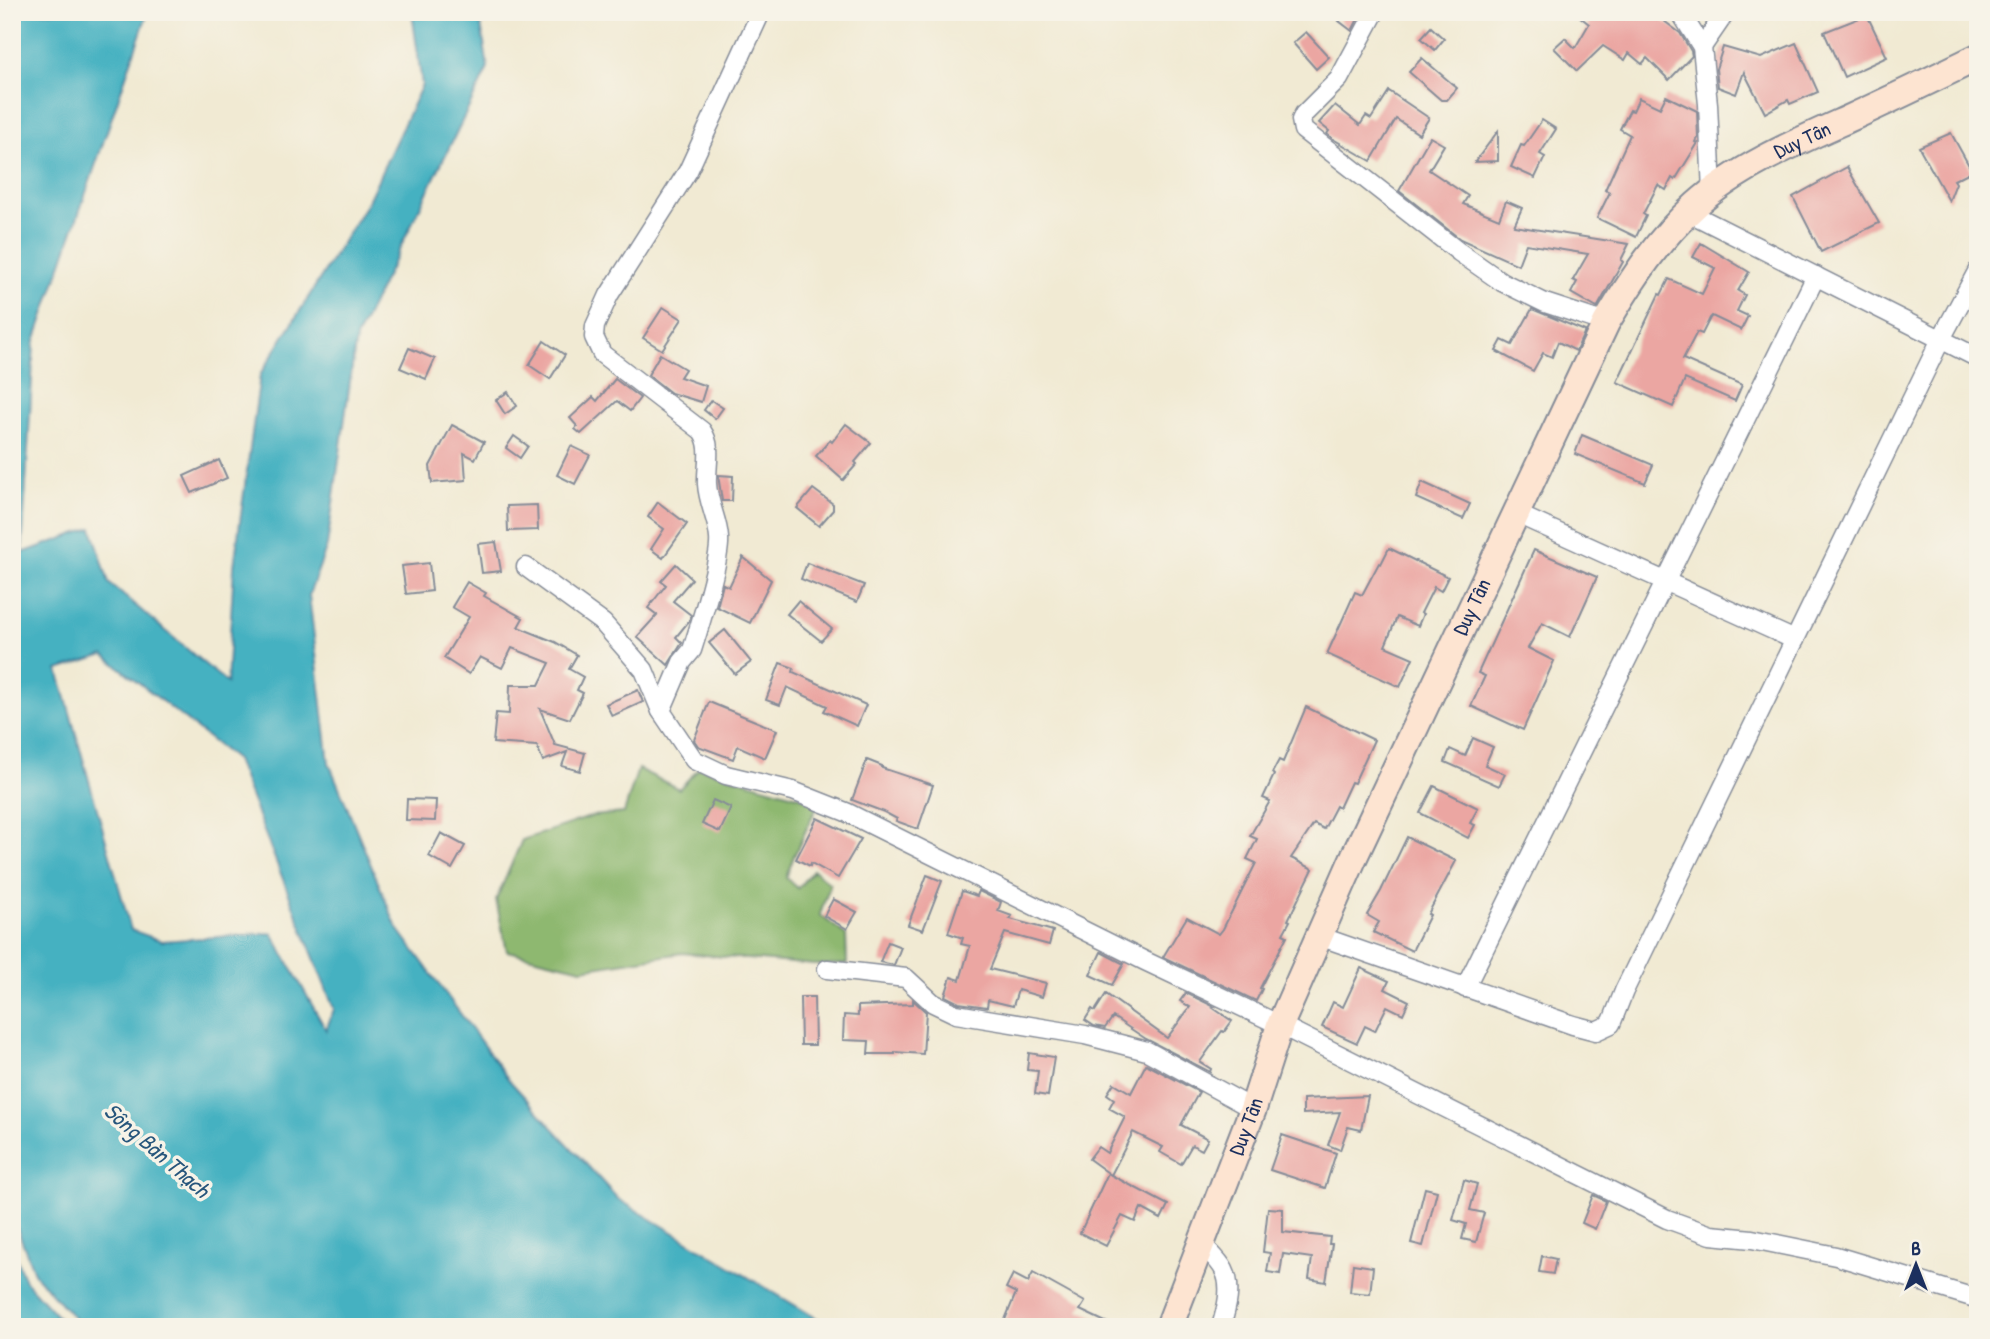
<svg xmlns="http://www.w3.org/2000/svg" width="1990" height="1339" font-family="'Patrick Hand',sans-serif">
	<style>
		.forest { fill: #8eb86f; stroke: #547466; stroke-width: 2 }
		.water { fill: #44b1c1; stroke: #307090; stroke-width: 2; fill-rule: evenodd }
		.building { fill: #eba6a2 }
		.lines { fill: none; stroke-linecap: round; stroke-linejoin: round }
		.street-casing { stroke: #868c98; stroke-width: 21 }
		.secondary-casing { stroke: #868c98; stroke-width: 30 }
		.street { stroke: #fff; stroke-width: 18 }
		.secondary { stroke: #fde4d1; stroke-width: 26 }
		.labels { text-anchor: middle; stroke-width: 7; stroke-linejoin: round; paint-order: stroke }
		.street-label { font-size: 21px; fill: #1b2f5e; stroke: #f7f3e8 }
		.water-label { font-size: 23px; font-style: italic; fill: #27567c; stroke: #f7f3e8 }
	</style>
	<rect width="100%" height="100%" fill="#f7f3e8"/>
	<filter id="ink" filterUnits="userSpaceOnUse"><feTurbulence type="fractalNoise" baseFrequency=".0143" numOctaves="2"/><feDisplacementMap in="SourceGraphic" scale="14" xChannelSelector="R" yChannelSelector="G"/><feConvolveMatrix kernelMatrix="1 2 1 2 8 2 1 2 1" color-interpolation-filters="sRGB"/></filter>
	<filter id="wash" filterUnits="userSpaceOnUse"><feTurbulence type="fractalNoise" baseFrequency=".00686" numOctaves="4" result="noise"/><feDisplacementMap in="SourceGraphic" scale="28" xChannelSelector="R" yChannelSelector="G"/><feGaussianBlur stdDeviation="1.57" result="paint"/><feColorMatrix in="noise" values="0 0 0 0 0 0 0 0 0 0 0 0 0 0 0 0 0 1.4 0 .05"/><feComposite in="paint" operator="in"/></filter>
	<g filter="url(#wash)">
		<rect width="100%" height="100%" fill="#f1ead3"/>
		<polygon class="forest" points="699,768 819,802 794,856 786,878 798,888 813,870 830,884 820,915 846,935 847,964 814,965 682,953 582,969 507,951 496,900 522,840 593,816 624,813 638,769 679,789"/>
		<g class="water">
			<path d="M 12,12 L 148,12 L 34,344 L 22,553 L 92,528 L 109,583 L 227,683 L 234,566 L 260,375 L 367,203 L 422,85 L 412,12 L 479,12 L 488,68 L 356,338 L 327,546 L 309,595 L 329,763 L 396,926 L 509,1080 L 618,1199 L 831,1327 L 82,1327 L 35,1275 L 12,1215 ZM 104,655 L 236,760 L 334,1009 L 326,1030 L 272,933 L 162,941 L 131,930 L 58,670 Z"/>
			<polygon points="12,1247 25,1281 67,1327 12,1327"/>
		</g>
		<g id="blocks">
			<g class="building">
				<polygon points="1347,12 1350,12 1358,19 1352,31 1339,21"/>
				<polygon points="1574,12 1652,12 1680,33 1691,51 1692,56 1669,80 1647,58 1642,64 1629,53 1625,60 1603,46 1577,71 1554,48 1565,38 1575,48 1589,24"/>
				<polygon points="1867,15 1887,57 1844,77 1824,32"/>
				<polygon points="1431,27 1444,39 1435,50 1421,38"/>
				<polygon points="1306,32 1329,57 1316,69 1293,43"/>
				<polygon points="1796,43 1818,92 1790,104 1788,100 1765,113 1744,72 1736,94 1718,87 1716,69 1723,47 1761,58"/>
				<polygon points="1422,58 1457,88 1447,100 1441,100 1409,72"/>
				<polygon points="1389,91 1429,118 1419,134 1396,119 1371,161 1333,139 1327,134 1329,131 1319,123 1335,105 1360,125 1366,116 1371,119"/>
				<polygon points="1666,96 1697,111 1698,138 1696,142 1698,143 1675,180 1672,178 1666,190 1658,185 1643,214 1646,216 1636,237 1597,218 1610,192 1605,190 1630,135 1620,129 1630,110 1633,111 1639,98 1660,108"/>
				<polygon points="1542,120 1556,129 1540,154 1545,157 1535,178 1511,167 1521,145 1524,146"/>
				<polygon points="1498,131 1498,161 1475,162"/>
				<polygon points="1951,133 1972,171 1954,180 1956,183 1949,201 1919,147"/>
				<polygon points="1430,137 1444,145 1429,170 1468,196 1463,204 1499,219 1506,201 1522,208 1514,226 1629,244 1621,260 1623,262 1597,308 1571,293 1577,282 1573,280 1588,254 1526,244 1518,265 1460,239 1399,191"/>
				<polygon points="1847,167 1879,223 1821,252 1793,197"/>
				<polygon points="1701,243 1749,272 1738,291 1745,295 1737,311 1748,316 1741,330 1712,316 1710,318 1702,334 1697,332 1683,359 1742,385 1735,401 1685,379 1673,407 1617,382 1659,294 1661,295 1669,279 1702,294 1715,268 1693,257"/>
				<polygon points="663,307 682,319 662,350 643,338"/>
				<polygon points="1532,309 1585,331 1576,351 1558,342 1552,357 1543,353 1533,371 1496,351 1502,340 1512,345"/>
				<polygon points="544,341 565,355 550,379 529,365"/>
				<polygon points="409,348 435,359 426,379 400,368"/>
				<polygon points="660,354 685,369 680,377 706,386 701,402 671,393 648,375"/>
				<polygon points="615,379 640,398 630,411 617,401 581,434 575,429 577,426 570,418 593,397 597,401"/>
				<polygon points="508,392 517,406 505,414 496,400"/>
				<polygon points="711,400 723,408 715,419 704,410"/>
				<polygon points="846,424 871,443 855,462 857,464 843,480 816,456 830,440 832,442"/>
				<polygon points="452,425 484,442 475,459 464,453 466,480 432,483 430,466"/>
				<polygon points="1582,435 1653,465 1645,483 1575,454"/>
				<polygon points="514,436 528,446 520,458 506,448"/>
				<polygon points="571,446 590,455 575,484 557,475"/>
				<polygon points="219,460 227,478 192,493 184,476"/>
				<polygon points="718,475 733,476 732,501 722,501"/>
				<polygon points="1422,482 1470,504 1463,519 1416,498"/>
				<polygon points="813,489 833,504 833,510 819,526 797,508"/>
				<polygon points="658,502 687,524 663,558 651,549 664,529 648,517"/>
				<polygon points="537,505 538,530 508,531 507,506"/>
				<polygon points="496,542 501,571 482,573 478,544"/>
				<polygon points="1389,548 1448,577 1441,591 1434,587 1421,613 1423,614 1418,626 1397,617 1385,646 1413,658 1400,687 1327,654 1355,592 1362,595 1379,563 1381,564"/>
				<polygon points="1534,550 1597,577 1570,637 1542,623 1528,648 1554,661 1523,730 1471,706 1485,676 1478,673"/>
				<polygon points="743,557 771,580 750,623 717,607 723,584 729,587"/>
				<polygon points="429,563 432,591 406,594 402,566"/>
				<polygon points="807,563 864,585 857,602 801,579"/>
				<polygon points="676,564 692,579 673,601 691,615 689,621 676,637 682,643 668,665 637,637 657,615 648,608 666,585 661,581"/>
				<polygon points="467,582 486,593 484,596 523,618 518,627 555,642 577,655 569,669 583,677 577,690 583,693 570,719 540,709 555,745 585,753 580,771 562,766 567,752 543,761 537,746 493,743 496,713 509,714 510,685 539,685 550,663 512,648 502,668 480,657 469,674 444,658 469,617 452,607"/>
				<polygon points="798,601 832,629 821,641 787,614"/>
				<polygon points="725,630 751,662 735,674 709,643"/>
				<polygon points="780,663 794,668 793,672 866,705 857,726 824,711 827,706 787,687 780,705 766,700"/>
				<polygon points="638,690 643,702 612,716 606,704"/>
				<polygon points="709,702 777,730 765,758 738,746 733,759 698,746 694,740"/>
				<polygon points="1306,707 1374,740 1354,783 1351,782 1339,808 1336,806 1324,829 1314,824 1291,858 1313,869 1288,920 1290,921 1283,934 1287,936 1260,988 1262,989 1256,1001 1163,957 1187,917 1219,934 1223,929 1256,863 1247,859 1257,839 1250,836 1270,801 1263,798 1274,775 1272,773 1279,760 1283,762"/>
				<polygon points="1473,738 1493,747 1485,765 1505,774 1499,786 1445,762 1450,749 1465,756"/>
				<polygon points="867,760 882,766 882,768 933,785 918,829 896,821 897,819 884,812 852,800"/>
				<polygon points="1434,786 1478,808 1470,823 1475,825 1468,838 1420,813"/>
				<polygon points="407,799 436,800 435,821 406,820"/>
				<polygon points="713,800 731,808 720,832 702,824"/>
				<polygon points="817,818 861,839 838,878 811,863 810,866 796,859"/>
				<polygon points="441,833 465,846 452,869 429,856"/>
				<polygon points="1407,837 1456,861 1428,914 1430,915 1412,951 1373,932 1379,922 1367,915 1381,891"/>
				<polygon points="927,875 942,881 923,930 908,925"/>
				<polygon points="962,891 977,896 979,891 1001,902 998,911 1012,916 1010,919 1053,931 1049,945 1005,933 990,969 1046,983 1042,997 1018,990 1013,1006 988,1000 987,1007 959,1003 945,996 951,977 960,980 970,946 961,944 963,938 948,933"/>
				<polygon points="833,899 857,912 847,929 824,916"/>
				<polygon points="888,942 901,947 894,965 880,962"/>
				<polygon points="1101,952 1124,964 1112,985 1090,975"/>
				<polygon points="1361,968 1389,981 1385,989 1409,1001 1403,1014 1387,1006 1375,1031 1365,1026 1357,1043 1322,1027 1333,1002 1343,1007"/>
				<polygon points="1186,993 1215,1007 1213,1008 1232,1021 1224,1032 1222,1031 1200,1062 1211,1069 1210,1072 1146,1039 1113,1017 1105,1028 1094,1026 1085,1020 1092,1009 1095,1011 1106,994 1167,1038 1190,1007 1180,1001"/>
				<polygon points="800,997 814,997 815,1045 801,1045"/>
				<polygon points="913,1000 926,1012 923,1054 895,1052 895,1054 868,1054 869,1041 843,1040 844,1015 858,1016 858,1006 913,1004"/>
				<polygon points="1029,1053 1054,1057 1048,1096 1035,1094 1038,1071 1027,1070"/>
				<polygon points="1146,1064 1199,1092 1181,1125 1208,1139 1202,1150 1192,1145 1181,1164 1160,1152 1163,1147 1133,1132 1111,1175 1168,1205 1161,1219 1141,1208 1135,1222 1122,1216 1106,1246 1080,1233 1108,1173 1111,1175 1089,1159 1098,1147 1107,1153 1125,1117 1109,1108 1114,1099 1107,1094 1114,1083 1131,1093"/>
				<polygon points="1368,1096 1361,1130 1348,1127 1340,1150 1328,1145 1340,1112 1303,1114 1303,1099"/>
				<polygon points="1282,1135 1336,1153 1325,1188 1270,1170"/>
				<polygon points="1464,1180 1477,1184 1470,1210 1484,1213 1476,1242 1462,1239 1466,1224 1453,1220"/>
				<polygon points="1425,1188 1437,1191 1423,1246 1411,1243"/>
				<polygon points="1593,1195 1606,1201 1595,1229 1582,1223"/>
				<polygon points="1268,1208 1283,1209 1283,1232 1330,1237 1329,1244 1332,1244 1326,1282 1309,1279 1312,1258 1283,1254 1280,1274 1267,1272 1270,1253 1263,1252"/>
				<polygon points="1542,1256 1556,1259 1553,1274 1539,1272"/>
				<polygon points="1353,1264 1373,1267 1370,1294 1350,1292"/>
				<polygon points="1033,1273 1085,1302 1080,1310 1116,1327 1002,1327 1016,1293 1006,1288 1013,1274 1028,1282"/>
			</g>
		</g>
	</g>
	<g filter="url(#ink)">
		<use href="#blocks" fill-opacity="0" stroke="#868c98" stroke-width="2"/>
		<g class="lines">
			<defs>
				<g id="street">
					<polyline points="1375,12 1339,79 1304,114 1301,120 1303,130 1459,252 1502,282 1545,303 1606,323"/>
					<polyline points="1680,12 1702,47 1708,104 1712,192"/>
					<polyline points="1702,47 1726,12"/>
					<polyline points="1688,212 1978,358"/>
					<polyline points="1517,514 1795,640"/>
					<polyline points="526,567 603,623 644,670 661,711 694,760 726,775 793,791 846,812 1145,961 1280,1025 1667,1219 1711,1235 1752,1239 1836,1256 1978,1299"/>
					<path d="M 661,711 L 682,662 L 692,650 C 699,628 721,558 719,538 C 718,520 708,503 707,484 C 706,466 713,447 702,431 L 602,354 L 594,337 L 595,326 L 609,295 L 688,171 L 761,12"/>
					<polyline points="1319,936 1573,1025 1596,1031 1611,1024 1624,991 1941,339 1978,270"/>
					<polyline points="827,969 906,978 933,1003 956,1014 1085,1035 1147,1051 1253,1109"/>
					<polyline points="1465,988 1816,276"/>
					<path d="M 1201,1243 C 1209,1252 1219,1260 1224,1270 C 1233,1287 1226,1310 1221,1327"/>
				</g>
				<g id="secondary">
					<path id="s1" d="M 1169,1327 L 1253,1109 L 1280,1025 L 1353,859 L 1606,323 C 1632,279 1658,239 1696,205 C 1736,168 1799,141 1848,119 C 1892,99 1935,78 1978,57"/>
				</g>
			</defs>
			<use href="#street" class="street-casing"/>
			<use href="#secondary" class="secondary-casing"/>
			<use href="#street" class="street"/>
			<use href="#secondary" class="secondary"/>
		</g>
	</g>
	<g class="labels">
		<g class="street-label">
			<text dy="7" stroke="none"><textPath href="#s1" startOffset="1370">Duy Tân</textPath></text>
			<text dy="7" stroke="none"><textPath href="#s1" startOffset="782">Duy Tân</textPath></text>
			<text dy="7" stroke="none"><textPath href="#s1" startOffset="215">Duy Tân</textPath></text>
		</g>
		<g class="water-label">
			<text transform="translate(157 1150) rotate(41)" y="8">Sông Bàn Thạch</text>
		</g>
	</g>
	<rect width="1990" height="1339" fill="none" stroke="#f7f3e8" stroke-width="42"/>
	<g transform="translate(1916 1265)" stroke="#f7f3e8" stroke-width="5" paint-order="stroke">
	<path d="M0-5L12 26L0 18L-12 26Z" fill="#1b2f5e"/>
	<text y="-10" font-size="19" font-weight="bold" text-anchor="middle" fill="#1b2f5e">B</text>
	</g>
</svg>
